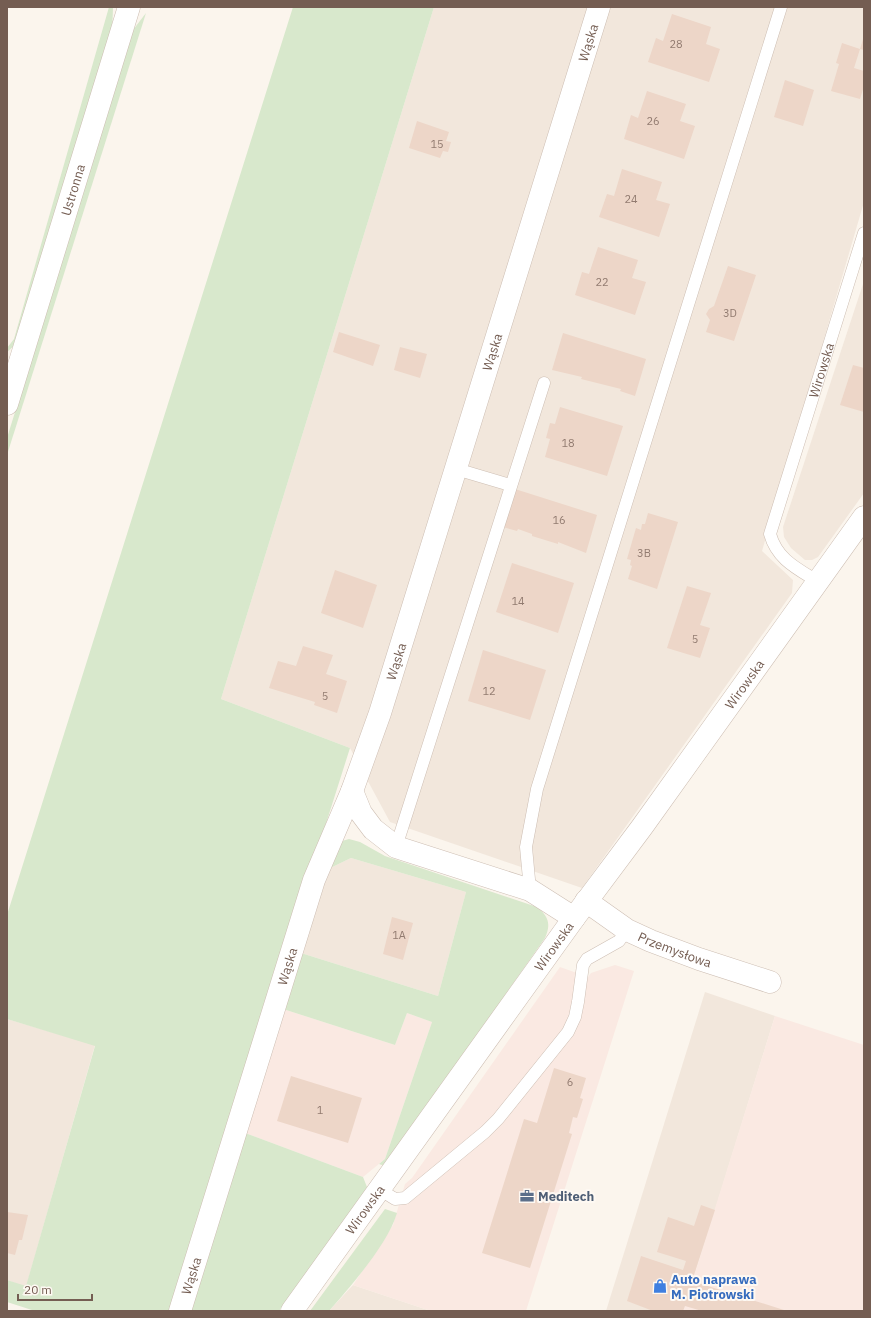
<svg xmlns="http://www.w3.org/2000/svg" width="871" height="1318" font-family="'IBM Plex Sans',sans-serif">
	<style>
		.residential { fill: #f2e7dc }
		.commercial { fill: #fae9e2 }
		.green { fill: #d8e8cc }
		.building { fill: #edd6c8 }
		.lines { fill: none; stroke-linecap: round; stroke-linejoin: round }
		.service-casing { stroke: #cdbeb3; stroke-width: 13 }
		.minor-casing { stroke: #cdbeb3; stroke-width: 23 }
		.service { stroke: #fff; stroke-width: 12 }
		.minor { stroke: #fff; stroke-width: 22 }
		.labels { text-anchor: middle; stroke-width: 4; stroke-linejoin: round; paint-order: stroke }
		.number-label { font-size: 11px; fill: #927b70 }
		.street-label { font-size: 13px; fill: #745d52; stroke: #fef9f3 }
		.service-label { font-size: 13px; font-weight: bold; fill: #4e5e75; stroke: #fef9f3; text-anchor: start }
		.shop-label { font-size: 13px; font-weight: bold; fill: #366cbe; stroke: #fef9f3; text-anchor: start }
	</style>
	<rect width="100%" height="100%" fill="#fbf5ed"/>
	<g class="residential">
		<polygon points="434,7 864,7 864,202 762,551 793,580 792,593 582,888 390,822 350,748 221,699"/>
		<polygon points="864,281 864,493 818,557 812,560 805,560 791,548 784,537 783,527"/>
		<polygon points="351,858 466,892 438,996 301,953 324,871"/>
		<polygon points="705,992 775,1016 715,1210 683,1311 606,1311"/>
		<polygon points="7,1019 95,1045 26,1287 7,1280"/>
		<polygon points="353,1285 431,1311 329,1311"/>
	</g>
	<g class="commercial">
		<polygon points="615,965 634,971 526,1311 431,1311 353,1285 393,1225 405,1184 412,1178 560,967 588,977 591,973"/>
		<polygon points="283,1009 395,1045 407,1013 432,1022 385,1159 363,1177 245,1133"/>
		<polygon points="775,1016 864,1045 864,1311 683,1311"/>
	</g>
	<g class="green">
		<polygon points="109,7 113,7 112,37 15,345 7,352 7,348 14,339"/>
		<polygon points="293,7 434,7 221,699 350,748 171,1311 35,1311 7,1302 7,1280 26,1286 95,1046 7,1019 7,915"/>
		<polygon points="146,13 7,455 7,438 133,30"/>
		<path d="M 349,839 L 360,842 L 385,856 L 537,907 C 549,917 551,924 545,938 L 393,1155 L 384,1165 L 382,1165 L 379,1164 L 385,1159 L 432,1022 L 407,1013 L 395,1045 L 283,1009 L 301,953 L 438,996 L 466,892 L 351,858 L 324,871 L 342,841 Z"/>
		<polygon points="245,1133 363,1177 367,1187 363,1196 279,1311 189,1311"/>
		<path d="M 385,1209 L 397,1213 C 388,1244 350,1287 329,1311 L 310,1311 Z"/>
	</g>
	<g class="building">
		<polygon points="672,14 711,27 706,44 720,49 709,82 648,62 656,38 663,41"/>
		<polygon points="864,36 864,50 860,49"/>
		<polygon points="842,43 860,49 854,68 864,71 864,86 860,99 831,91 839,64 836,63"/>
		<polygon points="785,80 814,90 803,126 774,117"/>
		<polygon points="647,91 686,104 680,121 695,126 684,159 624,139 631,115 638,118"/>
		<polygon points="417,121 449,132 446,141 451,142 448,152 443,151 440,158 409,148"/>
		<polygon points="622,169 662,182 656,200 670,204 659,237 599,217 607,194 614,196"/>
		<polygon points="598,247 638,260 632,278 646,282 635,315 575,295 582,272 589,274"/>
		<polygon points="728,266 756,275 734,341 706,332 710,320 706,314 709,309 714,306"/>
		<polygon points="339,332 380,345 373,366 333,352"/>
		<polygon points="563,333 646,359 635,396 620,391 621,389 581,379 582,377 552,370"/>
		<polygon points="400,347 427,354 420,378 394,370"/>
		<polygon points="853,365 864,368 864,412 840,405"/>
		<polygon points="560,407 623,426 607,476 545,457 550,439 546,438 550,423 555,424"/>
		<polygon points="515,489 597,515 586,553 558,542 558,544 532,536 532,534 518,529 517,531 503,527"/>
		<polygon points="648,513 678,522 657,589 628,579 632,566 630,565 631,560 627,559 636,528 641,530 642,524 645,524"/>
		<polygon points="512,563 574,583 558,633 496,612"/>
		<polygon points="335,570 377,585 363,628 321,613"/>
		<polygon points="687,586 711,593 700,625 710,628 700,658 667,648"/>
		<polygon points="303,646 333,655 326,674 347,681 337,713 314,705 315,702 269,688 278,661 296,666"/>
		<polygon points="483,650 546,670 530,720 468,701"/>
		<polygon points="392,917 413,923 403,960 383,954"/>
		<polygon points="554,1068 586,1078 580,1098 583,1099 577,1118 573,1117 569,1133 572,1134 530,1268 482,1253 524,1119 537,1123"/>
		<polygon points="291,1076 362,1098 348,1143 277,1121"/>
		<polygon points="701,1205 715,1210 692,1281 787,1311 702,1311 685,1306 683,1311 653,1311 627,1301 641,1256 683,1270 686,1261 657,1252 668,1217 694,1226"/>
		<polygon points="7,1212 28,1215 22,1240 19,1240 15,1255 7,1253"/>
	</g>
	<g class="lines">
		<defs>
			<g id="service">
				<polyline points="456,469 510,485"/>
				<path id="s1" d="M 817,581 C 796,568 777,559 770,534 L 864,233"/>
				<polyline points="396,847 544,383"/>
				<polyline points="530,890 526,847 537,789 781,7"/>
				<polyline points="379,1189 395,1199 405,1198 485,1132 498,1119 568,1032 575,1017 578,1002 583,965 587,959 619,941 627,930"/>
			</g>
			<g id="minor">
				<path id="s2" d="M 7,404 L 129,7"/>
				<polyline points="352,791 361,813 373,829 396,847 530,890 574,918"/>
				<path id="s3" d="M 586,901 L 627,930 L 651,941 L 699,959 L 770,982"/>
				<path id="s4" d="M 180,1311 L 314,880 L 352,791 L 380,713 L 599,7"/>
				<path id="s5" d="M 292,1311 L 574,918 L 642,827 L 864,517"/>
			</g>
		</defs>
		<use href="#service" class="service-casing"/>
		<use href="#minor" class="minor-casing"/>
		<use href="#service" class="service"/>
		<use href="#minor" class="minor"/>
	</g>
	<defs>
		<symbol id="office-bare" viewBox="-9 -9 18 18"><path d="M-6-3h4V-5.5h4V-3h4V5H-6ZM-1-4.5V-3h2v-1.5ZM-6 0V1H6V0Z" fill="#5c6f8a" stroke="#fef9f3" stroke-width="2.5" paint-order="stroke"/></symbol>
		<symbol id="shop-bare" viewBox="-9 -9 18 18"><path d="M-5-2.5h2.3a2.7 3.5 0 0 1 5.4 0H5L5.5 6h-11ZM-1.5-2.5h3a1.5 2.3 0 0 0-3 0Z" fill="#3f7fe0" stroke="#fef9f3" stroke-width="2.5" paint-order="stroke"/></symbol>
	</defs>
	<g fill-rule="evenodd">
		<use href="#office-bare" x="517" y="1186" width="20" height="20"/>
		<use href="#shop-bare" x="650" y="1276" width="20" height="20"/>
	</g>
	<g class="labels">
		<g class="number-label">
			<text x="676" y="48">28</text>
			<text x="653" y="125">26</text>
			<text x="437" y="148">15</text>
			<text x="631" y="203">24</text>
			<text x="602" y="286">22</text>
			<text x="730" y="317">3D</text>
			<text x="568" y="447">18</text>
			<text x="559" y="524">16</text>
			<text x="644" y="557">3B</text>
			<text x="518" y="605">14</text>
			<text x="695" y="643">5</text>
			<text x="489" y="695">12</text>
			<text x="325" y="700">5</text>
			<text x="399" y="939">1A</text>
			<text x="570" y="1086">6</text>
			<text x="320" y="1114">1</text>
		</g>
		<g class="street-label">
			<text dy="5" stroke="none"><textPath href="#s4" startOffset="1333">Wąska</textPath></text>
			<text dy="5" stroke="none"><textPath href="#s2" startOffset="224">Ustronna</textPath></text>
			<text dy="5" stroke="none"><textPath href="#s4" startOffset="1009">Wąska</textPath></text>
			<text dy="5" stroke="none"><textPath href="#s1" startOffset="240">Wirowska</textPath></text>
			<text dy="5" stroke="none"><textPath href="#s4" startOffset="685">Wąska</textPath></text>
			<text dy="5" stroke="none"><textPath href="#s5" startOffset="773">Wirowska</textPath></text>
			<text dy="5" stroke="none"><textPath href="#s5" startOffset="449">Wirowska</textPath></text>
			<text dy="5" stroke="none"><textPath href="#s3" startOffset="102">Przemysłowa</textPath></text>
			<text dy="5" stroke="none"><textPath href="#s4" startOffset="361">Wąska</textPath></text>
			<text dy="5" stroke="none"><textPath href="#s5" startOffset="125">Wirowska</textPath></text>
			<text dy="5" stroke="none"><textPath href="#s4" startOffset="37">Wąska</textPath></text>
		</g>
		<g class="service-label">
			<text x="538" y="1201">Meditech</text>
		</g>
		<g class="shop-label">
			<text x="671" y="1284">Auto naprawa<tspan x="671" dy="15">M. Piotrowski</tspan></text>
		</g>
	</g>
	<rect width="871" height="1318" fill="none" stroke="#745d52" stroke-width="16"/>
	<path d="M18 1294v6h74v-6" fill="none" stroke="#745d52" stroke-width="2"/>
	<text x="24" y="1294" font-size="12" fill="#745d52" stroke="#fef9f3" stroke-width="3" paint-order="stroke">20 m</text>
</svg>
